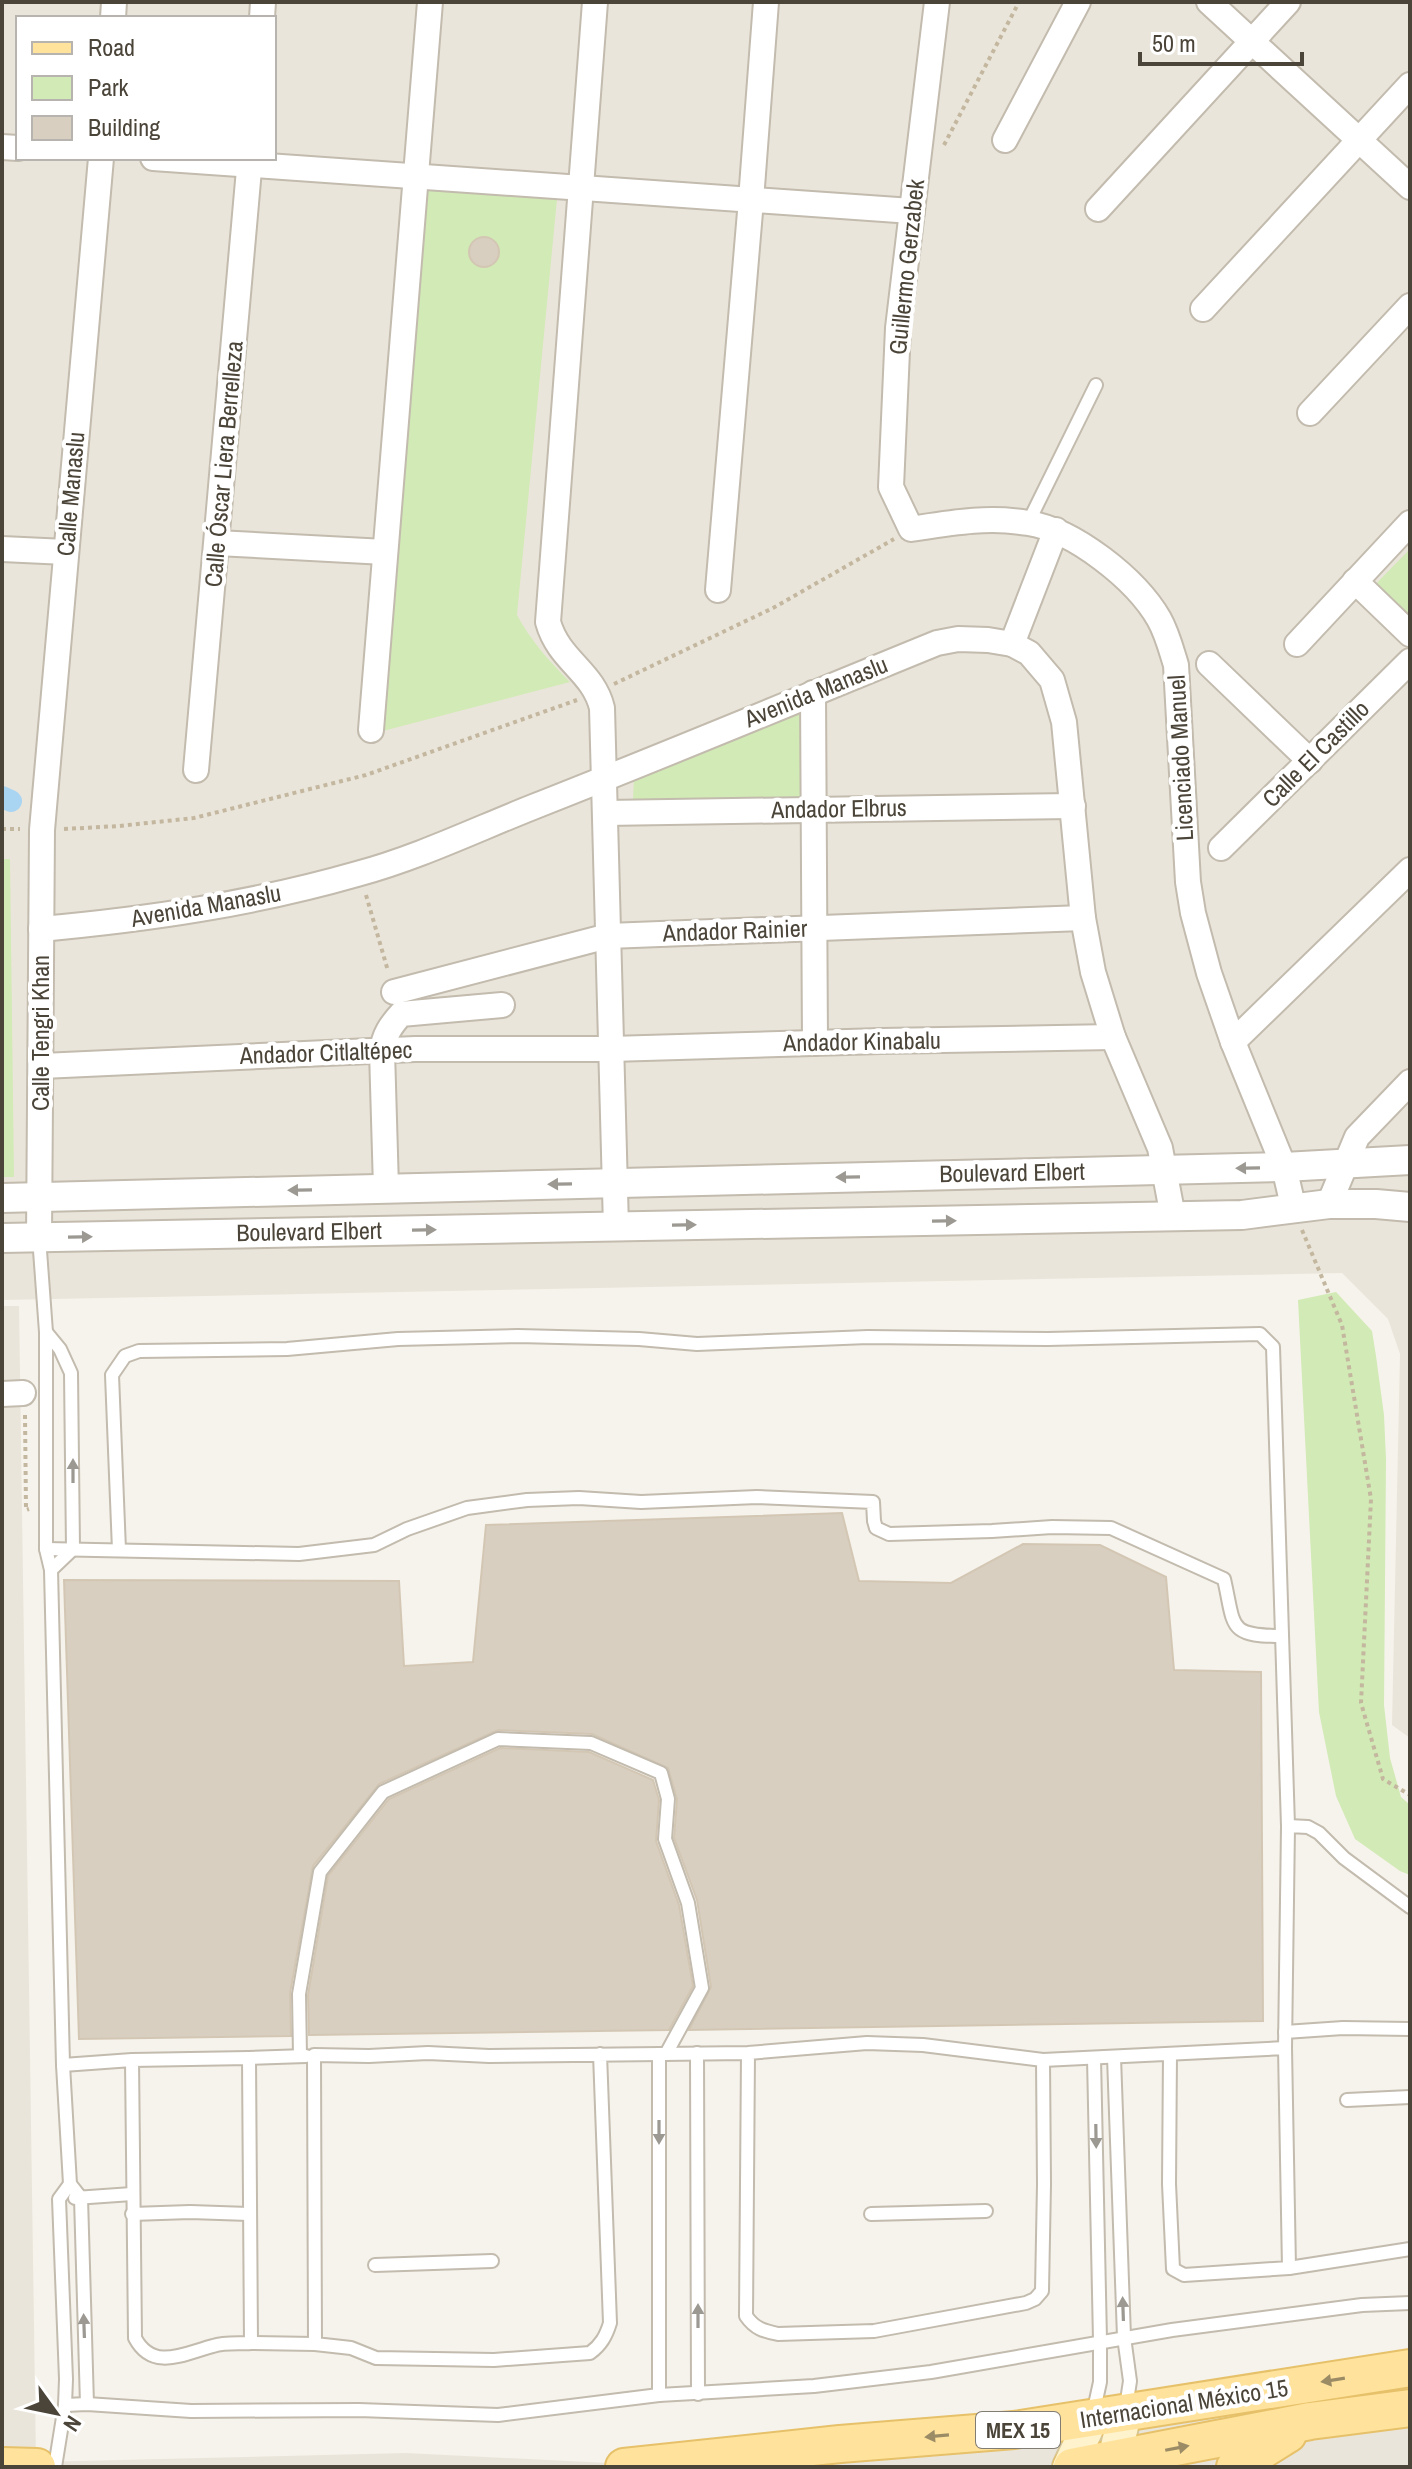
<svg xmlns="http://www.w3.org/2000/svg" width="1412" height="2469" font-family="'Archivo Narrow',sans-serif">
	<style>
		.residential { fill: #eae5da; fill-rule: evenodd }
		.green { fill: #d2eab5 }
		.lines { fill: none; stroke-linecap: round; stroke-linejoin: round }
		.canal { stroke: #a9d4f2; stroke-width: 22 }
		.building { fill: #d8cfc1; stroke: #d3c7b4; stroke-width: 2 }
		.service-casing { stroke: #c2bbae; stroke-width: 16 }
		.minor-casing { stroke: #c2bbae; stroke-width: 28 }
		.tertiary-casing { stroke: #c2bbae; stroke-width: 32 }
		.secondary-casing { stroke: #d6c79b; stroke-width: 36 }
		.primary-casing { stroke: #e6c16a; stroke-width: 40 }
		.path { stroke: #c4b79f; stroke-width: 4; stroke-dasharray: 4 4; stroke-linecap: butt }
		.service { stroke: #fff; stroke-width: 12 }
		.minor { stroke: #fff; stroke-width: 24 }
		.tertiary { stroke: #fff; stroke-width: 28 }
		.secondary { stroke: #fff3cd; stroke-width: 32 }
		.primary { stroke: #ffe39c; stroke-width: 36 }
		.oneway { fill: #9c9892 }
		.oneway2 { fill: #9c8c66 }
		.labels { text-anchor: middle; stroke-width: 8; stroke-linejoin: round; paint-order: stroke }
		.shield { fill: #fff; stroke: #817c74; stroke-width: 2 }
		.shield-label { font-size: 22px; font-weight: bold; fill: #4b4439 }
		.street-label { font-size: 24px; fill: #4b4439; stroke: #fff }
	</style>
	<rect width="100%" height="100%" fill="#f6f3ec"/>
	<g class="residential">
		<path d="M 2,2 L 1410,2 L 1410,1738 L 1392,1725 L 1400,1354 L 1388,1319 L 1342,1273 L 2,1300 ZM 18,18 L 274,18 L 274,158 L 18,158 Z"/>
		<polygon points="2,1306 19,1306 36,2462 406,2453 669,2466 1410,2369 1410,2467 2,2467"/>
	</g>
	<g class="green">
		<path d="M 428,190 L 557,199 L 517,615 C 531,641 549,661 570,682 L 383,731 Z"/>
		<polygon points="1410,549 1410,630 1370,590"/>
		<polygon points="814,705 814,797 633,800 634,776"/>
		<polygon points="2,859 10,859 14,1177 2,1177"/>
		<polygon points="1336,1292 1372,1331 1376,1356 1384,1415 1386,1459 1384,1705 1390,1758 1401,1797 1410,1805 1410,1875 1400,1871 1355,1839 1336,1796 1319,1712 1298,1300"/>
	</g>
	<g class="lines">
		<polyline class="canal" points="2,797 11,801"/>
	</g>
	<g class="building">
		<circle cx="484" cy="252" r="15"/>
		<polygon points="842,1513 859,1581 951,1583 1023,1544 1100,1545 1166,1577 1174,1670 1261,1672 1263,2021 689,2030 711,1987 697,1900 674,1838 677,1799 668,1768 592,1734 498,1730 379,1784 313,1866 290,1993 291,2036 79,2039 64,1580 399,1581 404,1666 473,1662 486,1525"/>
		<polygon points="500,1748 589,1752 653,1780 659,1800 656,1841 679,1905 693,1986 669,2030 309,2035 308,1995 328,1876 389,1799"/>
	</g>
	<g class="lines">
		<defs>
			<g id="service">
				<polyline points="1028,523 1096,385"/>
				<polyline points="39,1237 46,1332 46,1549 51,1570 63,2065 70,2184 81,2198 87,2404"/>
				<polyline points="46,1332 60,1349 71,1373 73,1549 51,1570"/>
				<path d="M 46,1549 L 299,1554 L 374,1545 L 407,1529 L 467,1508 L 527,1500 L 579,1498 L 641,1502 L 757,1497 L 873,1502 L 874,1521 L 876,1528 L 889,1534 L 992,1531 L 1052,1527 L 1111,1528 L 1224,1579 C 1235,1627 1227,1636 1282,1636"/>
				<polyline points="119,1550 112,1375 125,1356 139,1351 287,1349 398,1339 518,1336 639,1339 697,1344 868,1337 1048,1339 1260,1334 1273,1347 1288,1826"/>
				<polyline points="1285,2032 1343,2028 1410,2029"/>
				<polyline points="1285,2048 1288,1826 1308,1827 1319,1833 1344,1858 1410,1907"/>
				<polyline points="697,2053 698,2394"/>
				<path d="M 600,2054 L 610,2323 C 606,2336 601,2345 590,2353 L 494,2360 L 376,2358 L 351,2348 L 315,2344 L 314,2055 L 369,2056 L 428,2053 L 489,2056 L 748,2053 L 867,2043 L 923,2045 L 1043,2060 L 1044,2184 L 1042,2291 L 1035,2299 L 1026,2303 L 874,2331 L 778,2334 C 764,2331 755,2329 746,2316 L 748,2053"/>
				<polyline points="659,2054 659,2395"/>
				<polyline points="300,2056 299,1994 320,1872 383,1792 498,1739 591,1743 661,1773 668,1799 665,1839 688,1903 702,1988 666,2054"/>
				<polyline points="1114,2057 1124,2337 1130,2381 1126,2407"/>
				<polyline points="249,2058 306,2056"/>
				<polyline points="1043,2060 1285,2048 1289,2268 1184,2275 1173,2269 1169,2184 1170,2054"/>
				<path d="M 63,2065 L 132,2060 L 249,2058 L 251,2343 C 239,2344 225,2342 213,2346 C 185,2353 153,2372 135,2338 L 132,2060"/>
				<polyline points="1347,2100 1410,2097"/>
				<polyline points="75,2198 132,2194"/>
				<polyline points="132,2214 190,2212 249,2214"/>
				<polyline points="871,2214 986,2211"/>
				<polyline points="375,2265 492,2261"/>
				<polyline points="1289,2268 1410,2249"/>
				<polyline points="251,2343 315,2344"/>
				<polyline points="65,2405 87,2404 191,2411 359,2410 498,2415 659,2395 814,2386 931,2372 1172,2330 1362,2305 1410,2303"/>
				<polyline points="1093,2414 1100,2382 1100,2340 1094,2058"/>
				<polyline points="55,2467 65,2405 66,2379 59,2199 70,2184"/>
			</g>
			<g id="minor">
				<path d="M 595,2 L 548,622 C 559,661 593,671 602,708 L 616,1227"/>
				<path d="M 937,2 L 898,328 L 891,487 L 911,529 C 950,523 988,516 1028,523 C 1074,530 1136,579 1159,619 C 1167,633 1171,649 1176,665 L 1188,882 L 1193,913 L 1209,973 L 1233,1042 L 1284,1167 L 1294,1210"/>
				<polyline points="1209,2 1410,187"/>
				<polyline points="113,18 114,2"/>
				<polyline points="262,18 263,2"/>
				<polyline points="1005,140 1078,2"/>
				<polyline points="2,147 18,148"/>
				<polyline points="153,158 912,211"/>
				<polyline points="1098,209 1288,2"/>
				<polyline points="1203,309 1410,85"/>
				<polyline points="1310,413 1410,306"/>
				<polyline points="217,543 385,552"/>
				<polyline points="2,549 66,552"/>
				<polyline points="1355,581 1410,634"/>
				<polyline points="718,590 751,200 766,2"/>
				<polyline points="1012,644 1056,530"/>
				<polyline points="1297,644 1410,523"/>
				<polyline points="1209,664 1310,761"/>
				<polyline points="813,693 815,1043"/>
				<polyline points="371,730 430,2"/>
				<polyline points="196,770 250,158"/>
				<polyline points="605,813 1073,806"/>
				<polyline points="1221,848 1410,661"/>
				<path d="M 41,929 C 150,919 252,904 357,874 C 417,858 475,830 533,807 C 668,754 802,698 937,643 L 958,639 L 988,640 L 1012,644 L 1029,653 L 1052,680 L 1064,722 L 1083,918 L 1093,972 L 1113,1037 L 1160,1148 L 1173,1217"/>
				<polyline points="394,992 608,936 1083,918"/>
				<polyline points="1233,1042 1410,870"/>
				<polyline points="42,1066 415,1049 611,1049 881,1041 1113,1037"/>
				<path d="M 386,1188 L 382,1051 C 384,1035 391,1025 401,1014 L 502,1005"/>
				<polyline points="1329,1204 1357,1137 1410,1082"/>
				<polyline points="39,1237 42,830 101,158"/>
				<polyline points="2,1394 23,1393"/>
			</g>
			<g id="tertiary">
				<polyline points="2,1198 1284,1167 1410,1160"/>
				<polyline points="2,1238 1242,1215 1329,1204 1376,1204 1410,1207"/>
			</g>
			<g id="secondary">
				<polyline points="1069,2467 1092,2418"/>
				<polyline points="1112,2467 1125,2414"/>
			</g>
			<g id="primary">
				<polyline points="2,2466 37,2467"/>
				<polyline points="624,2467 840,2444 1014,2430 1410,2368"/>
				<polyline points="1072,2467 1310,2421 1410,2408"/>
				<polyline points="1235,2467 1288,2434"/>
			</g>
		</defs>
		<use href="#service" class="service-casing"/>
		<use href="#minor" class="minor-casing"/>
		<use href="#tertiary" class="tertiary-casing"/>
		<use href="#secondary" class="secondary-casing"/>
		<use href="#primary" class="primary-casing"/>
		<g class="path">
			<polyline points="944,145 1019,2"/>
			<polyline points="614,684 773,608 894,539"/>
			<polyline points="2,829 20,829"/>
			<polyline points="64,829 119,826 194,818 366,775 577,700"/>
			<polyline points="366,895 388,971"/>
			<polyline points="1302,1230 1342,1325 1371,1499 1361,1703 1383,1779 1410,1795"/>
			<polyline points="25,1415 26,1510 29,1509"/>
		</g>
		<use href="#service" class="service"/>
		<use href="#minor" class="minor"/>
		<use href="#tertiary" class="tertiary"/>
		<use href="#secondary" class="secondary"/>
		<use href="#primary" class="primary"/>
	</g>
	<defs><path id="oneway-solid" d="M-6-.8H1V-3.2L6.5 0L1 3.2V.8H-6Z" transform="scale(2)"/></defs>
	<g class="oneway">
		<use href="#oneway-solid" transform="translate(1248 1168) rotate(179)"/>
		<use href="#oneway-solid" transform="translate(848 1177) rotate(179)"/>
		<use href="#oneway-solid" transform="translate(560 1184) rotate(179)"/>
		<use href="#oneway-solid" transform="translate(300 1190) rotate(179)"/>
		<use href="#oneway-solid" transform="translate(944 1221) rotate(-1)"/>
		<use href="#oneway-solid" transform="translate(684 1225) rotate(-1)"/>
		<use href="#oneway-solid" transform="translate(424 1230) rotate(-1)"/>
		<use href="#oneway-solid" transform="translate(80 1237) rotate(-1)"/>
		<use href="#oneway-solid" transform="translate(73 1471) rotate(-90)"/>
		<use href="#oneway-solid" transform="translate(659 2132) rotate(90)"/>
		<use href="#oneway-solid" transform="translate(1096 2136) rotate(89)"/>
		<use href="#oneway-solid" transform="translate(1123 2309) rotate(-92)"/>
		<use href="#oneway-solid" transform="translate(698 2316) rotate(-90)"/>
		<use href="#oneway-solid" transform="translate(84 2326) rotate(-92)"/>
	</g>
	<g class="oneway2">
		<use href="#oneway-solid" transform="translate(1333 2380) rotate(171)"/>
		<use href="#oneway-solid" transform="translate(937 2436) rotate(175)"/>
		<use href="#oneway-solid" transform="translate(1177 2448) rotate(-11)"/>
	</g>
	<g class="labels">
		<rect class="shield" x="976" y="2412" width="84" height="36" rx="6"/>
		<g class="shield-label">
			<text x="1018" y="2438">MEX 15</text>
		</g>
		<g class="street-label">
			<text transform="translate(907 267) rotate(-84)" y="8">Guillermo Gerzabek</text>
			<text transform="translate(224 464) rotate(-85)" y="8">Calle Óscar Liera Berrelleza</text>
			<text transform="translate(71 494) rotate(-85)" y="8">Calle Manaslu</text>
			<text transform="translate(816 692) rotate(-22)" y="8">Avenida Manaslu</text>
			<text transform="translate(1316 754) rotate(-45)" y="8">Calle El Castillo</text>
			<text transform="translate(1181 758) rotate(-93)" y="8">Licenciado Manuel</text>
			<text transform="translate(839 809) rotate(-1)" y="8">Andador Elbrus</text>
			<text transform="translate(206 906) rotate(-10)" y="8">Avenida Manaslu</text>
			<text transform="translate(735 931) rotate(-2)" y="8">Andador Rainier</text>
			<text transform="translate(41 1033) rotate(-90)" y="8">Calle Tengri Khan</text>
			<text transform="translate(862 1042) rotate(-1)" y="8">Andador Kinabalu</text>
			<text transform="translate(326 1053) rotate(-2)" y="8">Andador Citlaltépec</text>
			<text transform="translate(1012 1173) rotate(-1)" y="8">Boulevard Elbert</text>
			<text transform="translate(309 1232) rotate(-1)" y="8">Boulevard Elbert</text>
			<text transform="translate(1184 2404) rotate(-9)" y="8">Internacional México 15</text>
		</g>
	</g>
	<rect width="1412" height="2469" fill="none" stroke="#4b4439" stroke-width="8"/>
	<rect x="16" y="16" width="260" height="144" fill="#ffffff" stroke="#b7b4b0" stroke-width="2"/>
	<rect x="32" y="42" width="40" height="12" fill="#ffe39c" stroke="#b7b4b0" stroke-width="2"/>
	<text x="88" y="56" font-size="24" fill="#4b4439">Road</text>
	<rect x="32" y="76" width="40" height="24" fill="#d2eab5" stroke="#b7b4b0" stroke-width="2"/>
	<text x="88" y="96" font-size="24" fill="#4b4439">Park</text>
	<rect x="32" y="116" width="40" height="24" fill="#d8cfc1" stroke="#b7b4b0" stroke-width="2"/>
	<text x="88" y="136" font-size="24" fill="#4b4439">Building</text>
	<g transform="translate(56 2413) rotate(123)" stroke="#ffffff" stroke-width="6" paint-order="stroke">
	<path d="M0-6L14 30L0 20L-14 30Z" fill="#4b4439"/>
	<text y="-12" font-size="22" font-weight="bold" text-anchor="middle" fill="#4b4439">N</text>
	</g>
	<path d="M1140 52v12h162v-12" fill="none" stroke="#4b4439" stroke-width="4"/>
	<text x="1152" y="52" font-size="24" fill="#4b4439" stroke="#ffffff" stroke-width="6" paint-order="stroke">50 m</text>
</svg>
